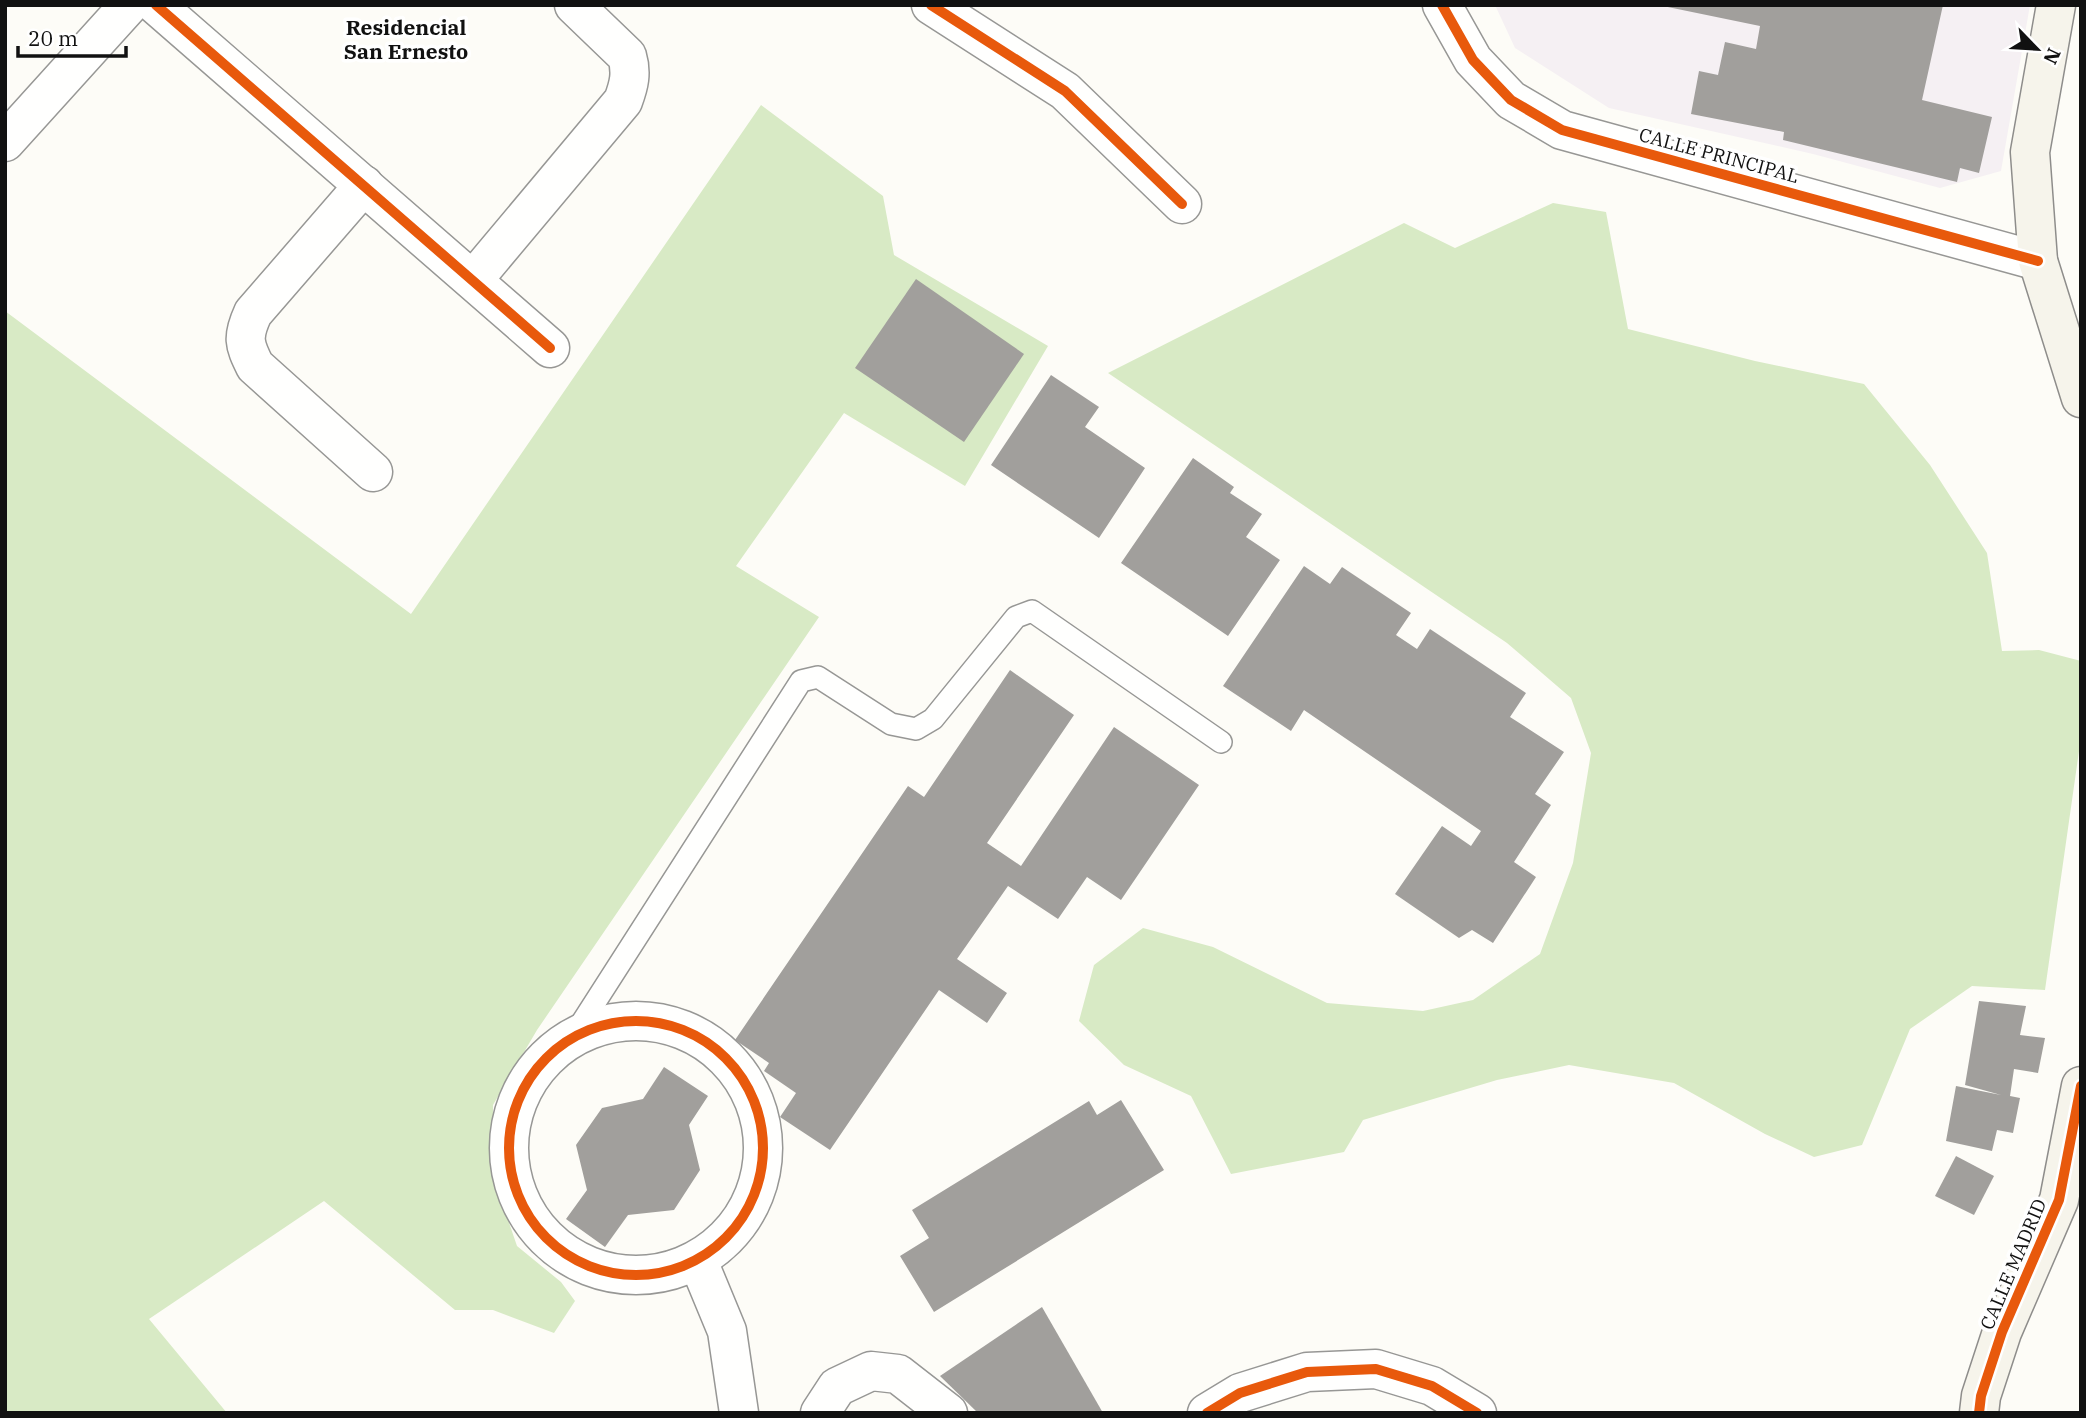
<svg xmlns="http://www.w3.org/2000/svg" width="2086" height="1418" font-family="'IBM Plex Serif',serif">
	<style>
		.industrial { fill: #f5f0f3 }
		.forest { fill: #d8eac5 }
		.building { fill: #a19f9c }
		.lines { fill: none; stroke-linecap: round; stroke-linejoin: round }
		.lane-casing { stroke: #979795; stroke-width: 24 }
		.street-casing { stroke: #979795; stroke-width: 41 }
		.secondary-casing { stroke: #8e8d8b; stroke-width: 41 }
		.lane { stroke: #fffffe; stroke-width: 21 }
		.street { stroke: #fffffe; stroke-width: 38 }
		.secondary { stroke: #f6f4eb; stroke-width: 38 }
		.cycleway-casing { stroke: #fff; stroke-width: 15 }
		.cycleway { stroke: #e8590c; stroke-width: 10 }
		.labels { text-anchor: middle; stroke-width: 7; stroke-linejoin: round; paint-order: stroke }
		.street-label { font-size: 19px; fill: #111; stroke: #fff }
		.neighbourhood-label { font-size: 21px; font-weight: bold; fill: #111; stroke: #fff }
	</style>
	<rect width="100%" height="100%" fill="#fdfcf7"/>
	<polygon class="industrial" points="1495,5 2030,5 2001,171 1940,188 1813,154 1609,108 1515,48"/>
	<g class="forest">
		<polygon points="761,105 883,196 894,255 1048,346 965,486 844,413 736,566 819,617 537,1030 493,1105 493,1176 517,1246 561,1282 575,1301 554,1333 493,1310 455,1310 324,1201 149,1319 227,1413 5,1413 5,311 411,614"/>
		<polygon points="1553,203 1606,212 1628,329 1755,361 1864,384 1930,465 1987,553 2002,651 2039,650 2081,661 2081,737 2045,990 1972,986 1910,1029 1862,1145 1814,1157 1765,1134 1674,1083 1569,1065 1497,1080 1363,1120 1344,1152 1231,1174 1191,1096 1124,1065 1079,1021 1094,965 1143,928 1213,947 1327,1003 1423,1011 1473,1000 1540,954 1573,863 1591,753 1571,698 1507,643 1108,373 1404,223 1455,248"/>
	</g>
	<g class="building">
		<polygon points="1658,5 1943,5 1922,100 1992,117 1979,173 1960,168 1957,182 1783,140 1784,132 1691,114 1699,71 1718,75 1725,42 1756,49 1760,26"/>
		<polygon points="916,279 1024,354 964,442 855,368"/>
		<polygon points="1051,375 1099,407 1085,427 1145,468 1099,538 991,465"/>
		<polygon points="1193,458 1234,487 1230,493 1262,514 1246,537 1280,560 1228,636 1121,563"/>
		<polygon points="1304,566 1330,584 1342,567 1411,613 1396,635 1417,649 1430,629 1526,693 1510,717 1564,752 1535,794 1551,805 1514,862 1536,877 1493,943 1472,930 1459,938 1395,894 1442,826 1471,846 1481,831 1304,710 1291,731 1223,686"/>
		<polygon points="1010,670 1074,715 987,843 1021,866 1114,727 1199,785 1121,900 1087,877 1058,919 1008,886 957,959 1007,993 987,1023 939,990 830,1150 780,1117 796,1093 764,1071 769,1063 735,1040 908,786 924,797"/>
		<polygon points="1979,1001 2026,1006 2020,1035 2045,1038 2038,1073 2014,1069 2010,1096 2020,1098 2013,1133 1997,1130 1992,1151 1946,1141 1956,1086 2001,1095 1965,1085"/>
		<polygon points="664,1067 708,1096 689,1125 700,1170 674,1210 628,1215 605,1247 566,1219 587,1190 576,1145 602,1108 643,1099"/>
		<polygon points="1121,1100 1164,1170 934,1312 900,1256 929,1238 912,1210 1089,1101 1097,1115"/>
		<polygon points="1956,1156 1994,1176 1974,1215 1935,1196"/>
		<polygon points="1042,1307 1103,1413 978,1413 940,1376"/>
	</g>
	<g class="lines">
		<defs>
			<polyline id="lane" points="574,1035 801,681 818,677 891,724 916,729 933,719 1016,617 1032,611 1221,742"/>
			<g id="street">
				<polyline points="156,5 550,348"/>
				<polyline points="931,5 1065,91 1182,204"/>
				<polyline points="1442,5 1473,60 1511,100 1562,130 2038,261"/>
				<polyline points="5,142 129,5"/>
				<path d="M 364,185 L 253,313 C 242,337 244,344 255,366 L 373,472"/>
				<path d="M 473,280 L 623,101 C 629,85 632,73 627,56 L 574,5"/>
				<circle cx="636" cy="1148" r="127"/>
				<polyline points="698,1261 727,1331 739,1413"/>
				<polyline points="820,1413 837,1387 871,1371 898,1374 948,1413"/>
				<polyline points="1207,1413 1240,1393 1307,1372 1376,1369 1432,1386 1477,1413"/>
			</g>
			<g id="secondary">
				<polyline points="2056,5 2030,152 2038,261 2081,398"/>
				<polyline points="1979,1413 1981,1396 2002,1332 2059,1200 2081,1086"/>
			</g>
		</defs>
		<use href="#lane" class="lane-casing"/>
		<use href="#street" class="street-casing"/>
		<use href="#secondary" class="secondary-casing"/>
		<use href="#lane" class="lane"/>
		<use href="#street" class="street"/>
		<use href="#secondary" class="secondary"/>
		<defs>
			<g id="cycleway">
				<polyline points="156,5 550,348"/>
				<polyline points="931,5 1065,91 1182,204"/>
				<polyline points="1442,5 1473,60 1511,100 1562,130 2038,261"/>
				<circle cx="636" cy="1148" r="127"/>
				<polyline points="1207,1413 1240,1393 1307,1372 1376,1369 1432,1386 1477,1413"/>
				<polyline points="1979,1413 1981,1396 2002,1332 2059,1200 2081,1086"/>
			</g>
		</defs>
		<use href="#cycleway" class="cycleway-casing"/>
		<use href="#cycleway" class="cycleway"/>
	</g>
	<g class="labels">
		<g class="street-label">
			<text transform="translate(1719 155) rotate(15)" y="7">CALLE PRINCIPAL</text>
			<text transform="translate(2013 1264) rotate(-67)" y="7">CALLE MADRID</text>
		</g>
		<g class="neighbourhood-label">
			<text x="406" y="35">Residencial<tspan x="406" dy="24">San Ernesto</tspan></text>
		</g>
	</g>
	<rect width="2086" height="1418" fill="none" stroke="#111111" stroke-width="14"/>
	<g transform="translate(2037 49) rotate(115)" stroke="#ffffff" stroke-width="5" paint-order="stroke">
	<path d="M0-5L12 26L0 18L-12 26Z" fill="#111111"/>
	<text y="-10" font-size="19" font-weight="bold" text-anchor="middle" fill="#111111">N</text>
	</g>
	<path d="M18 46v10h108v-10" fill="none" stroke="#111111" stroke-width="3.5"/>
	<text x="28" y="46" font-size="21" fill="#111111" stroke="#ffffff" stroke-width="5" paint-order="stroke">20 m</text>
</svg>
